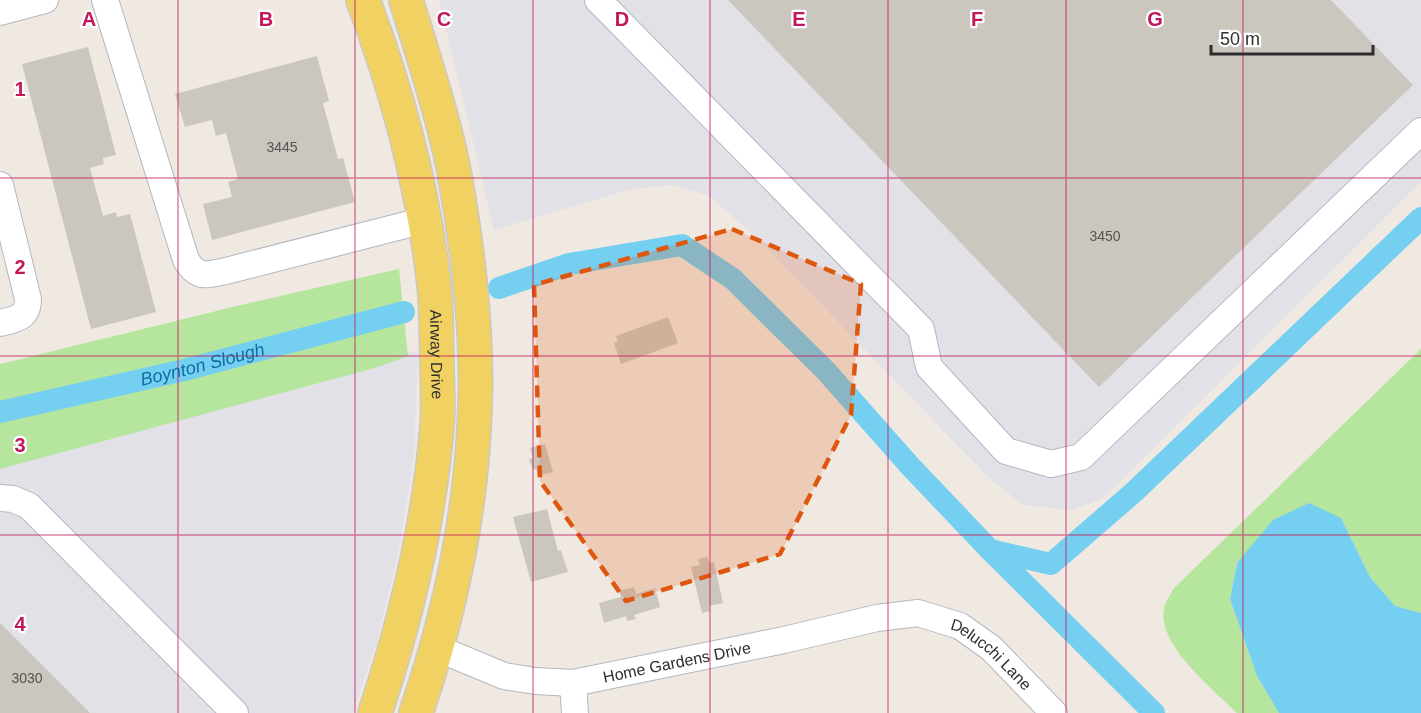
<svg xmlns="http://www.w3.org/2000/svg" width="1421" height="713" font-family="Helvetica,sans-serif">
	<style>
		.industrial { fill: #e3e1e8 }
		.green { fill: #b6e59e }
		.water { fill: #75cff0 }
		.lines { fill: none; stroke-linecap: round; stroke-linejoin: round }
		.canal { stroke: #75cff0; stroke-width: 22 }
		.building { fill: #cbc7bf }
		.minor-casing { stroke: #b4b7c1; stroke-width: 28 }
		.major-casing { stroke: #c9c9c9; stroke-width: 36 }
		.minor { stroke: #fff; stroke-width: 26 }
		.major { stroke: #f2d163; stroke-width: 33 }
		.marked { fill: #df570e; fill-opacity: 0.2; stroke: #df570e; stroke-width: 4.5; stroke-dasharray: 12 8; stroke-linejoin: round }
		.grid { fill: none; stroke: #c2185b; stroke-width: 1.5; stroke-opacity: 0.55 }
		.labels { text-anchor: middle; stroke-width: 4.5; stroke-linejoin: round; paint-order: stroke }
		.number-label { font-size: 14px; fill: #555452 }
		.street-label { font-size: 16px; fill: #2e2e2e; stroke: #fff }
		.water-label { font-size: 18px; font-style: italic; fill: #0d6fa3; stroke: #fff }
		.grid-label { font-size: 20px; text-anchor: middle; font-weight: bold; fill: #c2185b; stroke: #fff; stroke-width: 4.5; stroke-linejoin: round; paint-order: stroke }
	</style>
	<rect width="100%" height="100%" fill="#efe9e1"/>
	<g class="industrial">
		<polygon points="439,0 1421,0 1421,182 1102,499 1071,510 1023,505 989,478 754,235 709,196 673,185 632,189 494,230"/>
		<polygon points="418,351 414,455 400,546 377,641 353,713 0,713 0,449"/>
	</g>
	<g class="green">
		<polygon points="399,269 408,356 375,368 0,469 0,364 241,305"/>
		<path d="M 1421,349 L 1421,613 L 1395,606 L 1370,577 L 1341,518 L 1237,562 L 1230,599 L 1257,676 L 1279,713 L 1237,713 C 1214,690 1157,645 1164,609 C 1165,602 1171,594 1174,588 Z"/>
	</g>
	<polygon class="water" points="1309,503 1341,518 1370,577 1395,606 1421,613 1421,713 1279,713 1257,676 1230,599 1237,563 1273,520"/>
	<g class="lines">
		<g class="canal">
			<polyline points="499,288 569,264 682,245 733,279 826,371 910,466 990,550 1051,564 1134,492 1421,218"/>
			<path id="s1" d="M 0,412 L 184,370 L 404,312"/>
			<polyline points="990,550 1154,713"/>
		</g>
	</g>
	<g class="building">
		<polygon points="728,0 1331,0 1413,85 1099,387"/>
		<polygon points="88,47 116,155 103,158 104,164 90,168 103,216 116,212 117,217 130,214 156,312 91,329 22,64"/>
		<polygon points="317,56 329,101 323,103 338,159 343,158 355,202 212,240 203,204 232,197 228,182 238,179 226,133 216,136 212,120 185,127 175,94"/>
		<polygon points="668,317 678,343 621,364 614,343 618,342 616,336"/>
		<polygon points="545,444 553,472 538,476 536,469 533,470 529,459 533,458 530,448"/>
		<polygon points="547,509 558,551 561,550 568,572 531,582 513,517"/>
		<polygon points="708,557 709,563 714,562 723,603 709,606 710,611 702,613 691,567 700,565 698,559"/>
		<polygon points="634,587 636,594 655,588 660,607 634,615 636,619 627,621 626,616 604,623 599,603 621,597 619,591"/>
		<polygon points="0,623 90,713 0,713"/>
	</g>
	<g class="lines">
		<defs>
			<g id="minor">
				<path d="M 105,0 L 186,260 C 197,278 204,275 222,272 L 425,220"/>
				<polyline points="598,0 921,329 929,367 1006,451 1051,464 1081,457 1421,131"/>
				<polyline points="0,12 45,0"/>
				<path d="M 0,185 L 28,299 C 28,318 16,319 0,323"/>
				<polyline points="0,498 13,499 29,506 235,713"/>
				<path id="s2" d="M 437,648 L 504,676 L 535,681 L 573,683 L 784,640 L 877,618 L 918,613 L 960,626 L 991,648 L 1054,713"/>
				<polyline points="573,683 575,713"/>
			</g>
			<g id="major">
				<path id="s3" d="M 363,0 C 398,93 423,186 434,285 C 437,310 436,337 437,362 C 437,383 439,405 437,426 C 429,524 406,620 375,713"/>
				<path d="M 406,0 C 423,55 441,110 453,166 C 467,240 478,331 475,406 C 472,511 450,614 416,713"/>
			</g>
		</defs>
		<use href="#minor" class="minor-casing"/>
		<use href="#major" class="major-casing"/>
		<use href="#minor" class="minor"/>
		<use href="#major" class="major"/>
	</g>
	<path class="marked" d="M 732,229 L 861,284 L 851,415 L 780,554 L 626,601 L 540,481 L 534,285 Z"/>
	<path class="grid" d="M 178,0 L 178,713M 355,0 L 355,713M 533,0 L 533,713M 710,0 L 710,713M 888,0 L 888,713M 1066,0 L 1066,713M 1243,0 L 1243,713M 0,178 L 1421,178M 0,356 L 1421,356M 0,535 L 1421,535"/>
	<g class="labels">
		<g class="number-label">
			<text x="282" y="152">3445</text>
			<text x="1105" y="241">3450</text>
			<text x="27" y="683">3030</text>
		</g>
		<g class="street-label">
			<text dy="6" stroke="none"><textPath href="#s3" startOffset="364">Airway Drive</textPath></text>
			<text dy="6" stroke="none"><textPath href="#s2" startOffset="580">Delucchi Lane</textPath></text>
			<text dy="6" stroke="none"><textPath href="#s2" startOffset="248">Home Gardens Drive</textPath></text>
		</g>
		<g class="water-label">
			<text dy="6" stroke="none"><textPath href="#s1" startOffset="208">Boynton Slough</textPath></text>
		</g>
	</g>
	<g class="grid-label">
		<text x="89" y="26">A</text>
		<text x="266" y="26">B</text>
		<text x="444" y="26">C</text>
		<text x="622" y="26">D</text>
		<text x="799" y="26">E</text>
		<text x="977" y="26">F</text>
		<text x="1155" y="26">G</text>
		<text x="20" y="96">1</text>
		<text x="20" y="274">2</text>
		<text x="20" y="452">3</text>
		<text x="20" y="631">4</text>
	</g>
	<path d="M1211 45v9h162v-9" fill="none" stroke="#2e2e2e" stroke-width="3"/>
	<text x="1220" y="45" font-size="18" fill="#2e2e2e" stroke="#ffffff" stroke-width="4.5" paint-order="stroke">50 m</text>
</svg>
